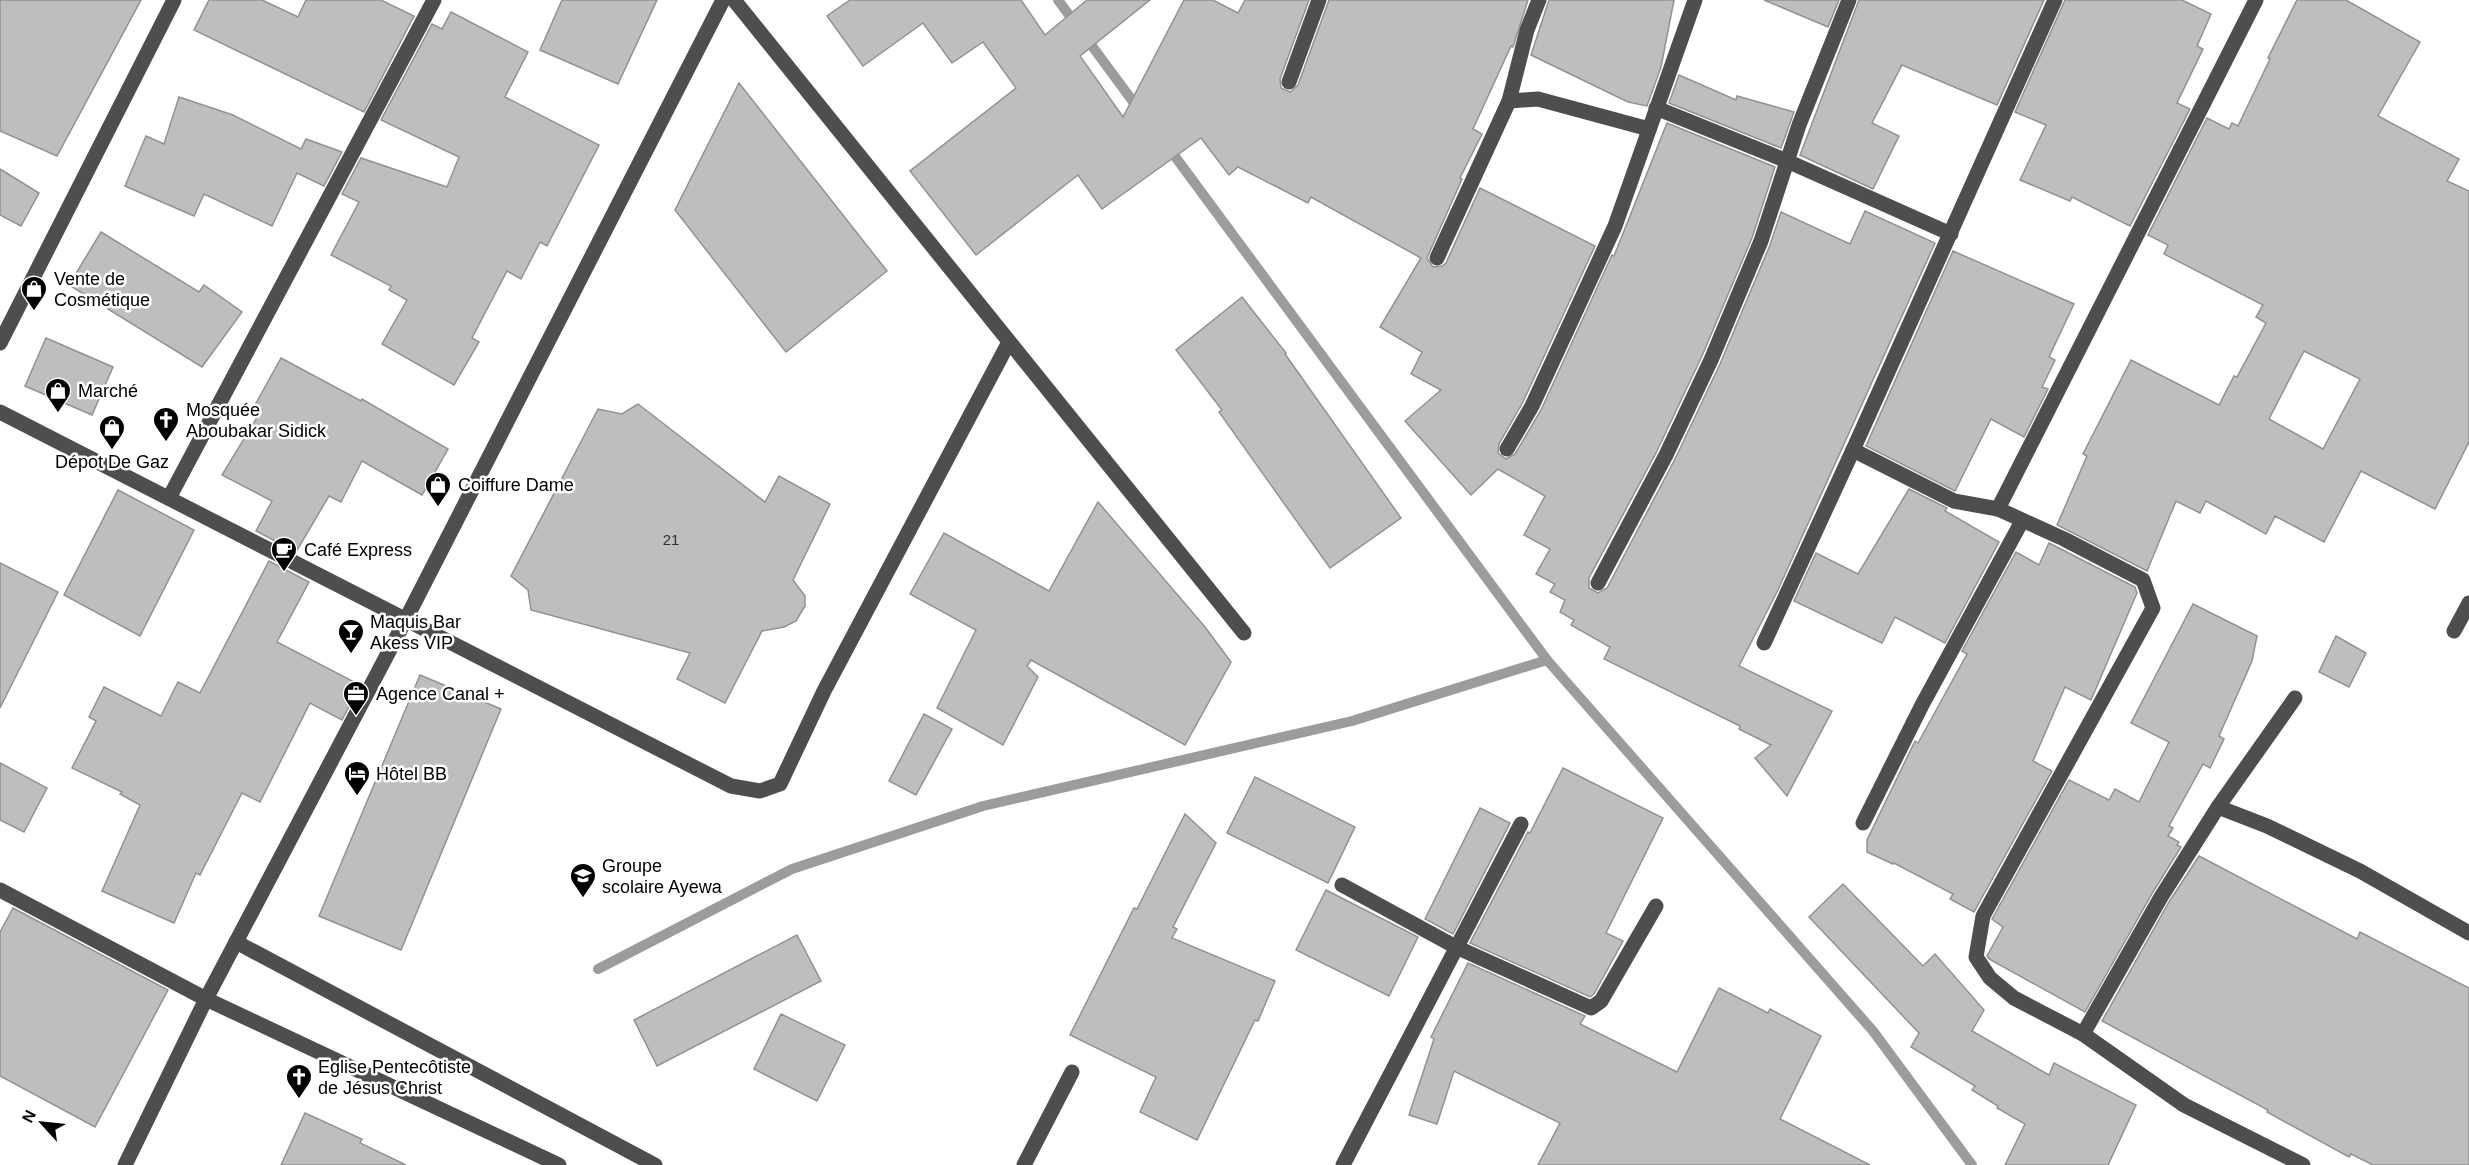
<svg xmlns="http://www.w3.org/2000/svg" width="2469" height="1165" font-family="Arial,sans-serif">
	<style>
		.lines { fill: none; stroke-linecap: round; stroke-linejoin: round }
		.stream { stroke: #9c9c9c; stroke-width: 10 }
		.building { fill: #bebebe; stroke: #929292; stroke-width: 1.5; fill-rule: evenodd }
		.minor { stroke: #4e4e4e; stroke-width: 15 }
		.labels { text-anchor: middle; stroke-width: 5; stroke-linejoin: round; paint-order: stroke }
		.number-label { font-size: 15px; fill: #303030 }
		.poi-label { font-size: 18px; fill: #000; stroke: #fff; text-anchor: start }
	</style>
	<rect width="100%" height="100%" fill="#fff"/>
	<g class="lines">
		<g class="stream">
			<polyline points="1058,0 1140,111"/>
			<polyline points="1168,147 1547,660 1873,1031 1972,1165"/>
			<polyline points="598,969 792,869 983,806 1352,721 1547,660"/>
		</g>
	</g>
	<g class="building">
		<polygon points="0,0 141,0 57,156 0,131"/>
		<polygon points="209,0 262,0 298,17 306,0 381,0 414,16 364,112 194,30"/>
		<polygon points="562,0 657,0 618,84 540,50"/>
		<polygon points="850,0 1021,0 1045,35 1087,0 1150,0 1080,56 1123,117 1184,0 1213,0 1238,13 1245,0 1309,0 1280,79 1281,88 1290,92 1298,85 1329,0 1528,0 1513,47 1511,46 1473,129 1482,134 1460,178 1462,179 1427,258 1433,267 1442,266 1446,263 1480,188 1595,246 1523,402 1499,444 1498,453 1506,459 1515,454 1541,410 1612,255 1614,256 1667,123 1775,167 1752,238 1702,356 1657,451 1589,578 1589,588 1598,593 1607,588 1675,459 1720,364 1770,245 1781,212 1850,244 1865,211 1935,243 1777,592 1739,666 1832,711 1787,796 1755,758 1771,745 1739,729 1740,726 1604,659 1610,647 1571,625 1574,620 1560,612 1565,600 1550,592 1555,584 1536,574 1550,549 1524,535 1545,496 1498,469 1471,495 1405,421 1441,390 1411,374 1422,352 1380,327 1421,258 1311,197 1308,203 1238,167 1229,175 1201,138 1102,209 1078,175 976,255 910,171 1016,88 983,42 952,63 923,23 863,66 827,16"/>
		<polygon points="1549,0 1674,0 1661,67 1647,106 1628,102 1531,55"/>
		<polygon points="1764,0 1839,0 1828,27"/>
		<polygon points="1859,0 2044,0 1997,105 1902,65 1872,123 1899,136 1873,189 1800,155"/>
		<polygon points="2065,0 2182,0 2211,14 2197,46 2203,49 2177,103 2190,109 2130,226 2072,197 2070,201 2020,180 2046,125 2015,112"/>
		<path d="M 2297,0 L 2346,0 L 2420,42 L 2378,116 L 2459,159 L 2447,181 L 2469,191 L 2469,442 L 2435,509 L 2361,471 L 2324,542 L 2275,516 L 2266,534 L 2206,501 L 2200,513 L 2176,501 L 2147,571 L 2057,525 L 2087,456 L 2083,454 L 2131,360 L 2219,405 L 2234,376 L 2237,377 L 2266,323 L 2256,317 L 2263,305 L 2164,254 L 2168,245 L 2148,235 L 2207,118 L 2229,129 L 2232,123 L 2238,126 L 2270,59 L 2268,58 ZM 2304,351 L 2360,379 L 2323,449 L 2269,419 Z"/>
		<polygon points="451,12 528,52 505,97 599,145 547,246 540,242 521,279 507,271 472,338 479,342 454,385 382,344 407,300 389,290 391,286 331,255 359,202 342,194 361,158 447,187 459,157 381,120 432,24 442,29"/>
		<polygon points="1679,75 1736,100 1737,96 1794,112 1781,148 1669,103"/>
		<polygon points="739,83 887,271 786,352 675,210"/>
		<polygon points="179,97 233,115 301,149 306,139 342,152 324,186 297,173 272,226 204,194 194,216 125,186 146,136 164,144"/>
		<polygon points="0,169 39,193 21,226 0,215"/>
		<polygon points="101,232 199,292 204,285 242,312 202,367 69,285"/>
		<polygon points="1953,251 2074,304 2049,357 2055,360 2042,387 2048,389 2024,437 1991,419 1955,491 1866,446"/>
		<polygon points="1242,297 1286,353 1285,354 1401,518 1330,568 1219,412 1222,410 1176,350"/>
		<polygon points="46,338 113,367 92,415 25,386"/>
		<polygon points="281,358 361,401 362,399 448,449 422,495 362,461 341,502 329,496 296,552 256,531 272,501 222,475 262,409 255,405"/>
		<polygon points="638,404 765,502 779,476 830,504 793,580 805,596 805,606 796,621 784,627 762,631 725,703 677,679 690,653 531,610 528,590 511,576 598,409 622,414"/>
		<polygon points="1909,489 1947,508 1945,511 1999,542 1945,643 1895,617 1882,643 1794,601 1816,553 1858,574"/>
		<polygon points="118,490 194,530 140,636 64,595"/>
		<polygon points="1098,502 1205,627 1231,662 1185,745 1031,660 1027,666 1038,677 1003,745 937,708 976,630 910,594 944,533 1049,591"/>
		<polygon points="2049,543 2135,587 2137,593 2091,700 2065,687 2033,761 2052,771 1974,912 1950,899 1953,894 1894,863 1893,864 1867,852 1867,840 1915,741 1918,743 1967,654 1962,651 2016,552 2039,565"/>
		<polygon points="269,561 309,582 277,642 360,685 342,720 310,703 260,802 242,793 200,875 196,873 174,923 102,891 140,805 120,794 122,792 72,768 96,721 89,717 104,687 161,716 178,682 200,693"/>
		<polygon points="0,563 58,592 0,708"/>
		<polygon points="2193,604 2257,636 2252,661 2219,736 2224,739 2210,768 2203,764 2169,826 2173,828 2168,836 2179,842 2177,845 2181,847 2153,892 2085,1012 1989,959 1987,956 2003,927 1992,919 2069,780 2109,800 2115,789 2139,802 2169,742 2131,723"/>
		<polygon points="2336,636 2366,653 2349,687 2319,672"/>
		<polygon points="420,675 501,709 401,950 319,916"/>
		<polygon points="924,714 952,729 916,795 889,781"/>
		<polygon points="0,763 47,788 24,832 0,820"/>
		<polygon points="1563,768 1663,818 1606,933 1623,941 1594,994 1590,997 1470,943 1528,832 1530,833"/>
		<polygon points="1255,777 1355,827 1328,883 1227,833"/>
		<polygon points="1480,808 1510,823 1453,934 1425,919"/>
		<polygon points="1185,814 1216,843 1173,927 1177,929 1172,938 1275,981 1258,1021 1255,1020 1197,1140 1140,1112 1156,1077 1070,1035 1134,908 1137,909"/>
		<polygon points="2199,856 2357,939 2360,932 2469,988 2469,1165 2373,1165 2351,1154 2349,1157 2267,1112 2268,1110 2102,1021 2169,902"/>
		<polygon points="1843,884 1923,966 1935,954 1984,1010 1972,1031 2049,1075 2054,1063 2136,1105 2108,1165 2005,1165 2025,1124 1997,1108 1998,1106 1972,1090 1975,1086 1911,1047 1919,1033 1809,917"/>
		<polygon points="1326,890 1418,937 1389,996 1296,950"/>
		<polygon points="13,908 168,990 95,1127 0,1076 0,932"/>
		<polygon points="797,935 821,981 657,1066 634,1020"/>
		<polygon points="1468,963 1585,1016 1580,1024 1677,1072 1719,988 1768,1013 1770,1009 1821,1036 1780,1119 1870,1165 1538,1165 1560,1123 1454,1071 1437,1124 1409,1115 1434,1039 1431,1037"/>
		<polygon points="781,1014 845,1045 817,1101 754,1069"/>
		<polygon points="305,1113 362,1139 360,1143 406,1165 281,1165"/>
	</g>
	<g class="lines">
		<g class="minor">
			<polyline points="734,0 1244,633"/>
			<polyline points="2055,0 1853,450 1954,501 1998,509 2064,539 2143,580 2153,608 1983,916 1976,957 1990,978 2014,998 2083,1034 2184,1105 2303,1165"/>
			<polyline points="1289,82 1319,0"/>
			<polyline points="1509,101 1538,99 1649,129"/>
			<polyline points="1656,108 1787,161 1951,234"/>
			<polyline points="1437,258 1509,101 1527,30 1539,0"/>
			<polyline points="0,343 174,0"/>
			<polyline points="0,412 731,786 760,791 780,784 824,691 1009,342"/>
			<polyline points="1507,449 1532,406 1615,226 1695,0"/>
			<polyline points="169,498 434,0"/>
			<polyline points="1998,509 2256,0"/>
			<polyline points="1598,583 1666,455 1711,360 1761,241 1799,125 1849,0"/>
			<polyline points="2454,631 2469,603"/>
			<polyline points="1764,643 1853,450"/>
			<polyline points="2218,807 2267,826 2360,871 2469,933"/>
			<polyline points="1863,823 1922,705 2022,521"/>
			<polyline points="1342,885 1456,947 1591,1008 1601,1001 1656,906"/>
			<polyline points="0,890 206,999 559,1165"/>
			<polyline points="236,942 655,1165"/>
			<polyline points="2083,1034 2161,897 2218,807 2295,698"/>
			<polyline points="125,1165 206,999 405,621 723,0"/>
			<polyline points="1024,1165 1072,1072"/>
			<polyline points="1343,1165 1521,824"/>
		</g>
	</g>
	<defs>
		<symbol id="shop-pin" viewBox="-11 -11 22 30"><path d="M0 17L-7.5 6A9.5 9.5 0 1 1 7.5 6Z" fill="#000" stroke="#fff"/><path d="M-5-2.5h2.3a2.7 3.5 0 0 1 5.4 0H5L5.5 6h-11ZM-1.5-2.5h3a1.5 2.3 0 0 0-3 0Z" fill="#fff"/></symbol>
		<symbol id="church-pin" viewBox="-11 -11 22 30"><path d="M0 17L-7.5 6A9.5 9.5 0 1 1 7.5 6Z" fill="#000" stroke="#fff"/><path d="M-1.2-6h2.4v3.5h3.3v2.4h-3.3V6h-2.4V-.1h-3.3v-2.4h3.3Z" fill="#fff"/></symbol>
		<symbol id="cafe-pin" viewBox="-11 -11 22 30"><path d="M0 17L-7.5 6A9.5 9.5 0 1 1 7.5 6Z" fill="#000" stroke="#fff"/><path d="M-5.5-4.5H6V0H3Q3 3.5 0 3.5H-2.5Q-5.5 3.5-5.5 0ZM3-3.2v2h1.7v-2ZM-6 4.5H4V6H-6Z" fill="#fff"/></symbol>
		<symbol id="bar-pin" viewBox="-11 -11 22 30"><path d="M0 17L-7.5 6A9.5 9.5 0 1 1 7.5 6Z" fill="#000" stroke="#fff"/><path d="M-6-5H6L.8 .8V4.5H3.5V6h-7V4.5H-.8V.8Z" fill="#fff"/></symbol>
		<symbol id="office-pin" viewBox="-11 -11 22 30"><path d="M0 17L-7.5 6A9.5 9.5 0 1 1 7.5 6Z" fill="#000" stroke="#fff"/><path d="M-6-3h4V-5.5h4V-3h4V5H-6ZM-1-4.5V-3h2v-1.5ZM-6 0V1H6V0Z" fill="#fff"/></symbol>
		<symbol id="hotel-pin" viewBox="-11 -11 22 30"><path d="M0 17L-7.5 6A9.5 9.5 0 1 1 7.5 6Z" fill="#000" stroke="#fff"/><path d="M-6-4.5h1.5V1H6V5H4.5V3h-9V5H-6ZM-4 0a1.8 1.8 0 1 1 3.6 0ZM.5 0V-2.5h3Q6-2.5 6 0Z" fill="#fff"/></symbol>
		<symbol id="school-pin" viewBox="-11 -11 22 30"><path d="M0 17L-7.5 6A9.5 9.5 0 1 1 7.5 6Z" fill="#000" stroke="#fff"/><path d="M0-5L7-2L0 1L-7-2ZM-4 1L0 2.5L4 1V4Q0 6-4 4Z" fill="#fff"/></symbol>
	</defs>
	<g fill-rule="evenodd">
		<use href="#shop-pin" x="19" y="274" width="30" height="40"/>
		<use href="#shop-pin" x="43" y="376" width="30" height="40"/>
		<use href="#church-pin" x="151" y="405" width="30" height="40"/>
		<use href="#shop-pin" x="97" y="413" width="30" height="40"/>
		<use href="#shop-pin" x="423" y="470" width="30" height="40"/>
		<use href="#cafe-pin" x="269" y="535" width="30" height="40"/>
		<use href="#bar-pin" x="336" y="617" width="30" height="40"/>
		<use href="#office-pin" x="341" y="679" width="30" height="40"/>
		<use href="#hotel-pin" x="342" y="759" width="30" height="40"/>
		<use href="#school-pin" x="568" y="861" width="30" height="40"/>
		<use href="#church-pin" x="284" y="1062" width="30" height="40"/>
	</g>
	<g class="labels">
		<g class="number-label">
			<text x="671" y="545">21</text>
		</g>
		<g class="poi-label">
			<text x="54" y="285">Vente de<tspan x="54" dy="21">Cosmétique</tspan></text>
			<text x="78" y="397">Marché</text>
			<text x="186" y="416">Mosquée<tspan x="186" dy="21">Aboubakar Sidick</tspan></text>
			<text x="112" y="468" text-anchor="middle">Dépot De Gaz</text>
			<text x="458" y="491">Coiffure Dame</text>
			<text x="304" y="556">Café Express</text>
			<text x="370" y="628">Maquis Bar<tspan x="370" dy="21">Akess VIP</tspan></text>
			<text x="376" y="700">Agence Canal +</text>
			<text x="376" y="780">Hôtel BB</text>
			<text x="602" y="872">Groupe<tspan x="602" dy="21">scolaire Ayewa</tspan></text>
			<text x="318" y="1073">Eglise Pentecôtiste<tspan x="318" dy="21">de Jésus Christ</tspan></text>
		</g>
	</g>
	<g transform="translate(42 1123) rotate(297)" stroke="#ffffff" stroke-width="4.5" paint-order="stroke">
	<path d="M0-4.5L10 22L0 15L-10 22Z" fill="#000000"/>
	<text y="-9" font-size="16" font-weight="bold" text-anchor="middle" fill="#000000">N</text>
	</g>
</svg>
